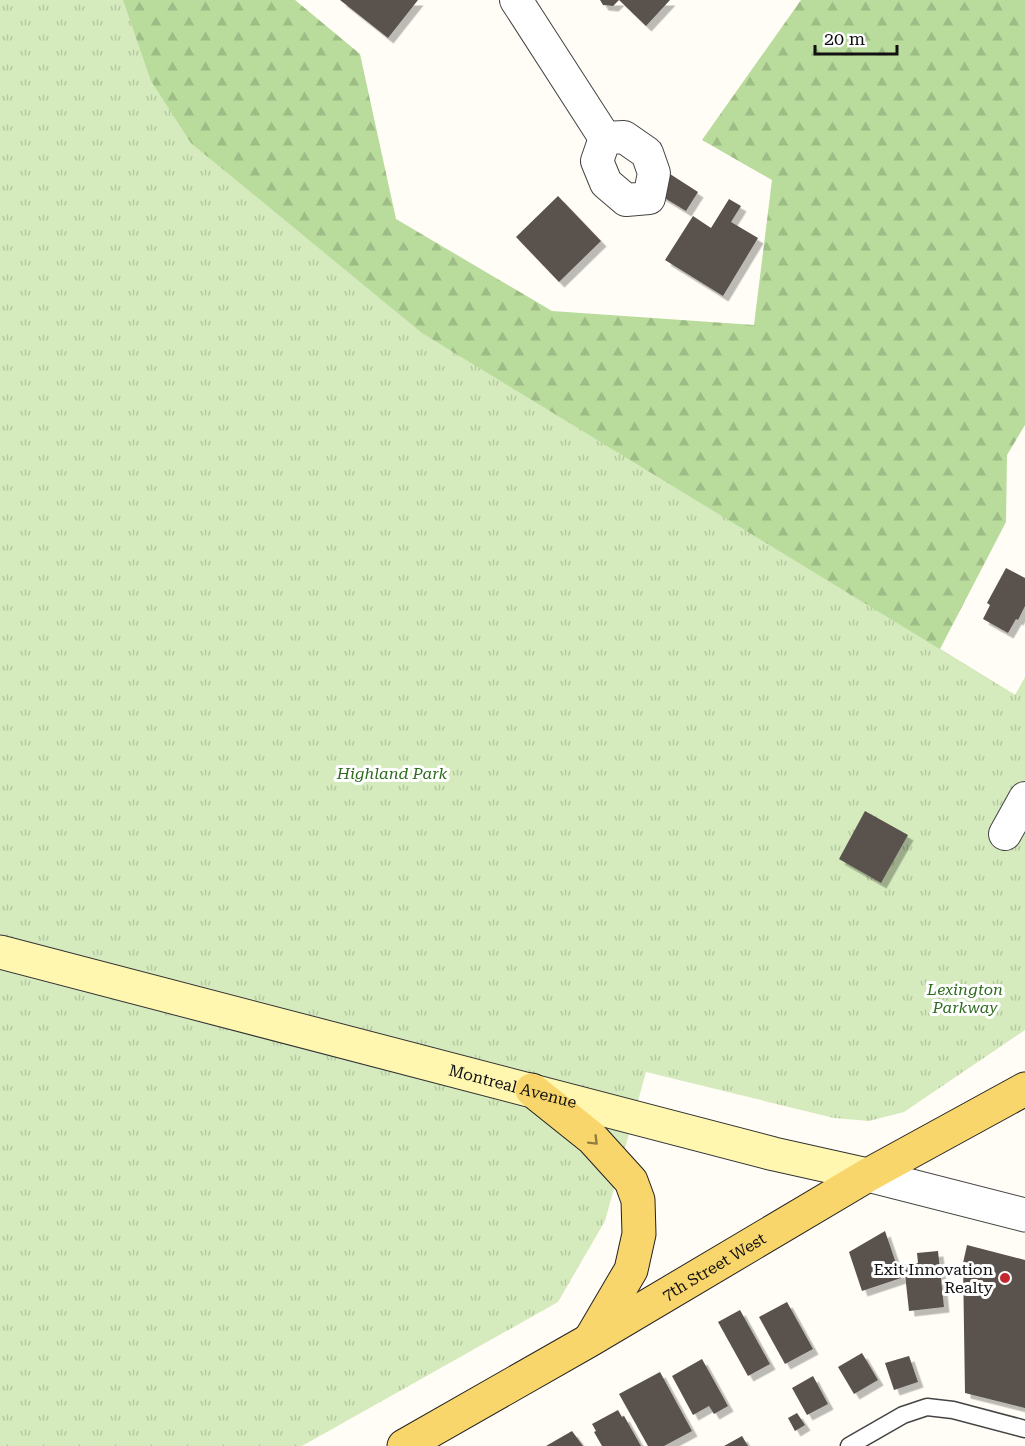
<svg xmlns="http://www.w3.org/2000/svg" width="1025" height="1446" font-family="'Roboto Serif',serif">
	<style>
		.forest { fill: url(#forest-firs) }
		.park { fill: url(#park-tufts) }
		.building { fill: #5a524d; filter: url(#shadow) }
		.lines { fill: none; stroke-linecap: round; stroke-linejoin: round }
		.service-casing { stroke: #444; stroke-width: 19 }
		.minor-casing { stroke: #444; stroke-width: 34 }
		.tertiary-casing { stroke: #444; stroke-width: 35 }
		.secondary-casing { stroke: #333; stroke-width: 35 }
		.primary-casing { stroke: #222; stroke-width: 35 }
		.service { stroke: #fff; stroke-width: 16 }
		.minor { stroke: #fff; stroke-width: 32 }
		.tertiary { stroke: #fff; stroke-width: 33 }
		.secondary { stroke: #fff6b0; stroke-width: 33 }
		.primary { stroke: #f9d66b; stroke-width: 33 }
		.oneway { stroke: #917d42 }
		.poi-dot { fill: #c4262e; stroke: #fff; stroke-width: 2 }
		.labels { text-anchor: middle; stroke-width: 6; stroke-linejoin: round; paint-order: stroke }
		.park-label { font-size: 16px; font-style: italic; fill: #2f6b1f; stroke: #fff }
		.street-label { font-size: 16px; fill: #111; stroke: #fff }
		.poi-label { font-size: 16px; fill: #111; stroke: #fff; text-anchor: end }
	</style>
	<defs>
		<pattern id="forest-firs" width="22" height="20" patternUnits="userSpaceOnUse" patternTransform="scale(1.5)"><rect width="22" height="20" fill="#b9dc9c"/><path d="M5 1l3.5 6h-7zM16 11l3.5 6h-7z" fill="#9ebc85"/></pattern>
		<pattern id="park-tufts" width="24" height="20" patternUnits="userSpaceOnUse" patternTransform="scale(1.5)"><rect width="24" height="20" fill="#d5ebbd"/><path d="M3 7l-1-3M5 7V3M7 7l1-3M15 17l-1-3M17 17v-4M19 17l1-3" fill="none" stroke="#b6c8a1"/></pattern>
		<filter id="shadow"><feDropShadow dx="5.5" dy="5.5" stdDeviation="0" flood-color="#0004"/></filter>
	</defs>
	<rect width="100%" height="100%" fill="#fffdf5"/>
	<polygon class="forest" points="0,0 295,0 360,54 396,219 552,311 754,325 772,180 702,140 801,0 1025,0 1025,425 1007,455 1006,522 940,649 1015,695 0,824"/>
	<polygon class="park" points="0,0 123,0 151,81 191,143 422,333 1015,695 1025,677 1025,1030 904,1112 869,1121 834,1118 646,1072 605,1221 558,1302 302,1446 0,1446"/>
	<g class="building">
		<polygon points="340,0 418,0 388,38"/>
		<polygon points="600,0 670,0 646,26 619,0 613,6 603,5"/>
		<polygon points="670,174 698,192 686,211 658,194"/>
		<polygon points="558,196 601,241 559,282 516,237"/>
		<polygon points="729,199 741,206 731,222 758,238 723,296 665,260 693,216 711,228"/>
		<polygon points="1006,568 1025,578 1025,606 1018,620 1016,619 1008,633 983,619 990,605 987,603"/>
		<polygon points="865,811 908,835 881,883 839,859"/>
		<polygon points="885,1231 901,1278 862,1291 849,1252"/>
		<polygon points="967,1245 1025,1260 1025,1408 965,1393 963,1263"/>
		<polygon points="938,1251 944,1307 909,1311 904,1265 918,1263 917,1253"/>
		<polygon points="787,1302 813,1349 785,1364 759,1317"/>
		<polygon points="740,1310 770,1364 748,1376 718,1322"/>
		<polygon points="862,1353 878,1380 854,1394 838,1367"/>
		<polygon points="909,1356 918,1382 894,1390 885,1363"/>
		<polygon points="702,1359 728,1406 714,1414 709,1406 693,1415 672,1376"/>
		<polygon points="660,1372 692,1431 664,1446 648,1446 619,1394"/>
		<polygon points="813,1376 828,1404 807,1415 792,1388"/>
		<polygon points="618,1410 622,1417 624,1416 641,1446 602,1446 594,1432 596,1431 592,1424"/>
		<polygon points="797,1413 805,1425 795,1431 788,1418"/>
		<polygon points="572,1431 583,1446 546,1446"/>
		<polygon points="742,1436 748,1446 724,1446"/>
	</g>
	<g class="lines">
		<defs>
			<polyline id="service" points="849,1446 903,1415 927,1407 953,1410 1025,1429"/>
			<g id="minor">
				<polyline points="516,0 605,138"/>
				<polygon points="624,137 647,153 654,173 649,198 626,200 606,183 597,161 605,138"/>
				<polyline points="1005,834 1025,798"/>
			</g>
			<polyline id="tertiary" points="868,1175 1025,1215"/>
			<g id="secondary">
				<path id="s1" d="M 0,952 L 774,1154 L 868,1175"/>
			</g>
			<g id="primary">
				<polyline points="532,1090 592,1138 631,1181 638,1200 639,1234 631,1270 591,1338"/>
				<path id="s2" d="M 404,1446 L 590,1340 L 868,1175 L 1025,1089"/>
			</g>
		</defs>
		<use href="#service" class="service-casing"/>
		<use href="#minor" class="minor-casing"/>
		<use href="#tertiary" class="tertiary-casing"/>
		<use href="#secondary" class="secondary-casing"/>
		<use href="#primary" class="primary-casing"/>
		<use href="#service" class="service"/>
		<use href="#minor" class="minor"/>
		<use href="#tertiary" class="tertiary"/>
		<use href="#secondary" class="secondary"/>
		<use href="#primary" class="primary"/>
	</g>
	<defs><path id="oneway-chevron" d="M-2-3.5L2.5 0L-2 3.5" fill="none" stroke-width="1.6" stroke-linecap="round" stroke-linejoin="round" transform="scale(1.5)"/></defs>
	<use class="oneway" href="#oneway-chevron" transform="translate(594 1141) rotate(45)"/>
	<circle class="poi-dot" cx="1005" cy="1278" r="6"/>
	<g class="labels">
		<g class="park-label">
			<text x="392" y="779">Highland Park</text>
			<text x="965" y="995">Lexington<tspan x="965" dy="18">Parkway</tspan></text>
		</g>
		<g class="street-label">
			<text dy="6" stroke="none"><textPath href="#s1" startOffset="530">Montreal Avenue</textPath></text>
			<text dy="6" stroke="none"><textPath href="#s2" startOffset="358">7th Street West</textPath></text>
		</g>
		<g class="poi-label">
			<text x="993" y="1275">Exit Innovation<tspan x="993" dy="18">Realty</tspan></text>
		</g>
	</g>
	<path d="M815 45v9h82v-9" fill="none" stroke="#111111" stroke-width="3"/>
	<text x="824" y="45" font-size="18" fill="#111111" stroke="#ffffff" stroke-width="4.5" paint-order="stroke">20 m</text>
</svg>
